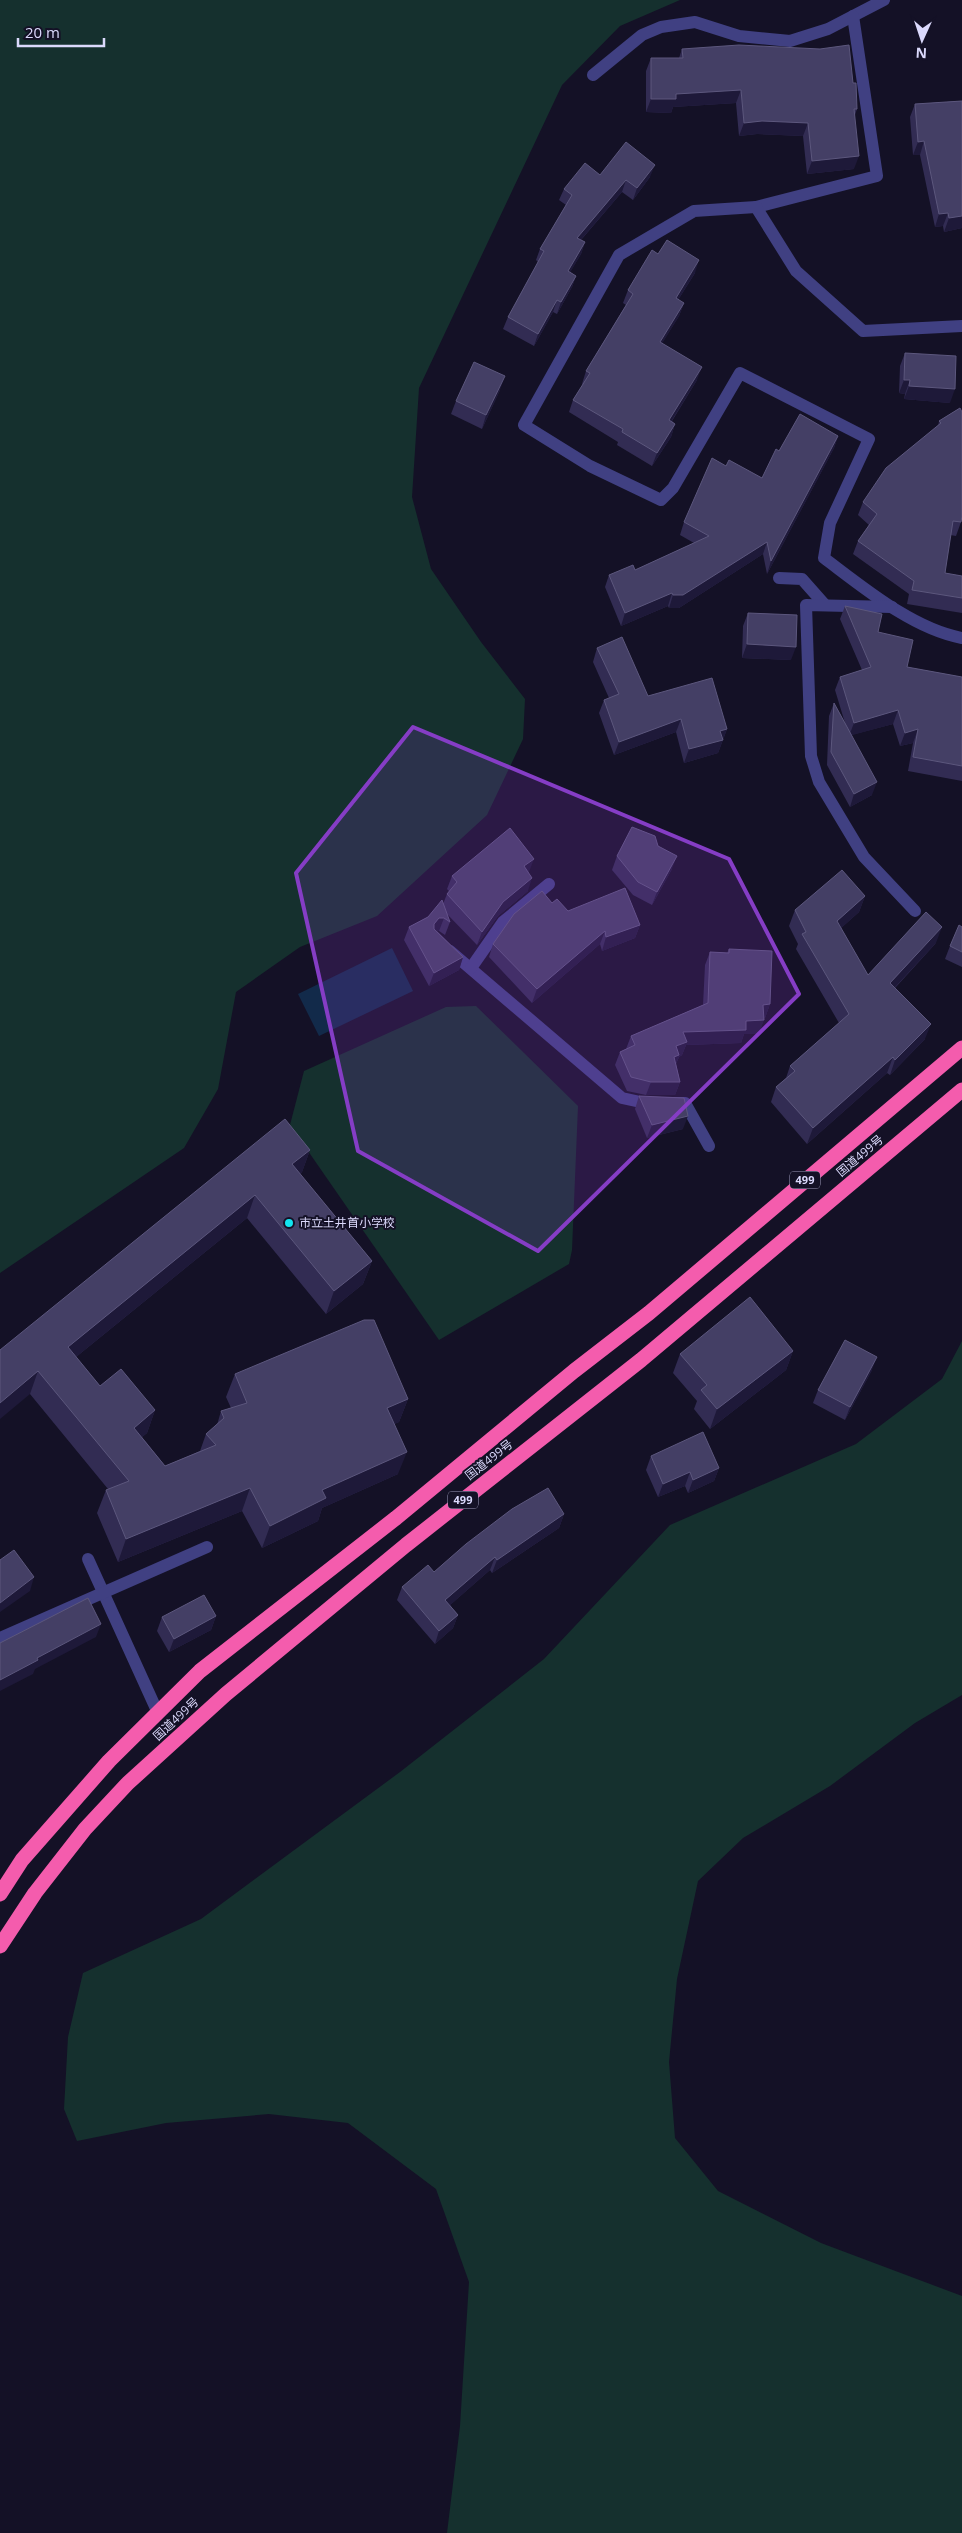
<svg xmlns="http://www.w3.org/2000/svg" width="962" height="2533" font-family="'Open Sans','Noto Sans JP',sans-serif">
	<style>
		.green { fill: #15302e }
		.water { fill: #122a4a }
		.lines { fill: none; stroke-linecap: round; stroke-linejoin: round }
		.street { stroke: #404082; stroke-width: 12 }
		.highway { stroke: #f45cad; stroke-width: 15 }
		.wall { fill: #322c53 }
		.shaded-wall { fill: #1e1939 }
		.building { fill: #443f65; stroke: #5c577d }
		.marked { fill: #853dc5; fill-opacity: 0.2; stroke: #853dc5; stroke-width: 4; stroke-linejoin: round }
		.poi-dot { fill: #12e4ef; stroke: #141126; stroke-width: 2 }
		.labels { text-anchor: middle; stroke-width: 4; stroke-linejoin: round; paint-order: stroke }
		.shield { fill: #141126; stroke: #9f9dbc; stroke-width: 1 }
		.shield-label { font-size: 11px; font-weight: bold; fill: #dbd9fc }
		.street-label { font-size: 12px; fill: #dbd9fc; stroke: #141126 }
		.poi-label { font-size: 12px; fill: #dbd9fc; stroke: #141126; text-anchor: start }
	</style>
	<rect width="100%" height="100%" fill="#141126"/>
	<g class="green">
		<polygon points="0,0 680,0 620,26 562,85 419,388 412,497 431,569 481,642 525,699 523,739 487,815 377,916 300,947 236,992 218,1089 184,1148 0,1273"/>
		<polygon points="476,1006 578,1106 572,1250 569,1264 439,1340 290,1125 304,1071 446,1007"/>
		<polygon points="962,1341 962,1695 915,1723 830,1786 743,1838 698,1881 677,1979 669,2062 675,2138 718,2191 821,2243 962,2296 962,2533 447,2533 460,2426 469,2282 436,2189 348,2123 269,2114 166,2123 77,2141 64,2109 68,2037 83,1973 201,1919 400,1772 544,1659 670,1525 856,1444 942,1379"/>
	</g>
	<polygon class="water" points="392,948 413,991 319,1036 298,994"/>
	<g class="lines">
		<g class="street">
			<polyline points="593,75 642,35 661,27 695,22 739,36 790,41 828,29 884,0"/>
			<polyline points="756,207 877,176 853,16"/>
			<path d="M 962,326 L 863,331 L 796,271 L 756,207 L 694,211 L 619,255 L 524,425 L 590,466 L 661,500 L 673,488 L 740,373 L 869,439 L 830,523 L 824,558 C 864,588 913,629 962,638"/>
			<polyline points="779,578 802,579 825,605"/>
			<polyline points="892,607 806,605 811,756 819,782 864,857 915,911"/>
			<polyline points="450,951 622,1098 645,1103 685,1103 709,1146"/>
			<polyline points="471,968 503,922 549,884"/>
			<polyline points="88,1559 158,1713"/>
			<polyline points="0,1638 207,1547"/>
		</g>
		<g class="highway">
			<polyline points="0,1894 22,1860 109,1761 200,1671 396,1518 574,1371 649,1313 962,1048"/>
			<polyline points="0,1946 35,1893 85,1829 128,1783 226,1694 406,1545 641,1360 962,1090"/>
		</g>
	</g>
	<g class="wall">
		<polygon points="682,49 853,83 857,109 855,115 854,169 807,174 803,136 757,134 739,136 736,103 673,107 671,113 646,112 646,71 651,58 679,58"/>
		<polygon points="962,101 962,228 944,232 943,226 935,227 920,155 913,155 910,117 915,104"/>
		<polygon points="600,175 650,177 633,200 622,192 581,240 585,242 581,254 570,272 576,276 572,287 557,314 553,312 534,346 503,329 508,317 538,262 536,260 540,249 566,205 559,200 564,189"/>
		<polygon points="658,254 695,273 678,300 684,303 679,316 662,343 697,380 672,421 675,424 671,437 652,466 617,445 618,442 569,412 573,400 583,384 582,384 586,371 626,305 623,303 628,290"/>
		<polygon points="905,353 950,403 904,399 905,394 899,393 900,366"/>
		<polygon points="500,390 482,429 451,414 456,401"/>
		<polygon points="960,408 961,522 956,536 950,535 945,573 962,576 962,613 907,604 909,594 853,554 858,541 869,525 858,515 863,502 938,426 939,421"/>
		<polygon points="838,436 834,448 767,574 763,554 679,608 669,608 668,606 621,626 605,587 609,575 635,570 694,543 680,535 684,522 726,466 762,478 779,451"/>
		<polygon points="845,606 878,632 907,667 962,677 962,781 908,771 913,743 900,746 893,724 851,735 872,795 850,807 827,765 829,716 834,703 845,723 835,690 840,677 862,670 840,619"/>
		<polygon points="748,613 791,660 742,658 743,626"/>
		<polygon points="597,648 648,696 727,729 718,753 684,763 676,732 614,755 599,713 604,700 609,698 593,662"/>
		<polygon points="658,846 672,869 652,905 633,895 612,870 617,856"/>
		<polygon points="528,872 528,891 498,916 477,945 446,913 450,922 445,935 439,931 437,931 463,957 459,970 429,986 404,940 409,927 428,917 443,904 447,894 449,891 447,889 452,876"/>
		<polygon points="865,896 859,912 841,928 868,975 936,943 895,988 925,1039 890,1075 887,1073 807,1144 771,1102 776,1087 786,1078 790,1066 839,1023 796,949 798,944 789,926 795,910"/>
		<polygon points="552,903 568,911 640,925 635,938 602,951 600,944 532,1003 489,957 493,944"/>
		<polygon points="962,927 962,967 945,959 950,946"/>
		<polygon points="729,949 770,1004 765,1018 764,1018 759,1034 744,1034 741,1043 686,1045 682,1055 679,1057 676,1064 680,1082 675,1095 646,1095 627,1091 615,1065 620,1052 626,1049 631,1036 703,1005 705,965 710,952 727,953"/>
		<polygon points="639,1096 683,1129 647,1138 635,1109"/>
		<polygon points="310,1150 302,1172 300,1174 372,1261 363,1284 326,1314 247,1218 76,1357 100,1386 155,1410 147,1433 142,1437 165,1466 200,1451 206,1434 217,1425 221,1411 231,1408 226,1397 235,1374 408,1399 399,1422 394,1424 398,1474 322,1508 318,1521 262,1548 242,1511 118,1562 97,1513 106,1490 108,1489 30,1394 0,1350"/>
		<polygon points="793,1351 786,1370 710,1429 694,1409 697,1401 673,1373 680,1354"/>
		<polygon points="872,1370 845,1420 813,1403 818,1390"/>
		<polygon points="651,1456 719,1468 714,1481 688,1493 685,1486 658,1497 646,1470"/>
		<polygon points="564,1514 559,1528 492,1573 490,1570 450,1605 458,1615 453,1628 435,1644 397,1600 402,1587"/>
		<polygon points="216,1616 211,1630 169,1652 157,1631 162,1617"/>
	</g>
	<g class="shaded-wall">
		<polygon points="741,90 736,103 673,107 671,113 646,112 651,99 676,94"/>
		<polygon points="762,121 808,123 803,136 757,134 739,136 744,123"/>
		<polygon points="924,141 920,155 913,155 918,142"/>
		<polygon points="859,156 854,169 807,174 812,161"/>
		<polygon points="655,165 650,177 633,200 637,188"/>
		<polygon points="626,180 622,192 573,249 577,238"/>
		<polygon points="948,213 943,226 935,227 939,214"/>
		<polygon points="962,216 962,228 944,232 949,218"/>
		<polygon points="585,242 581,254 564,283 568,271"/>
		<polygon points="699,260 695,273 671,311 676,298"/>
		<polygon points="576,276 572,287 557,314 561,302"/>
		<polygon points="557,300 553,312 534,346 538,334"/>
		<polygon points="684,303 679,316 655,355 660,342"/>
		<polygon points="702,367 697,380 664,433 669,420"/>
		<polygon points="505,376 500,390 482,429 486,415"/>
		<polygon points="904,380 910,380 905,394 899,393"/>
		<polygon points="909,386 955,389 950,403 904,399"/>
		<polygon points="675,424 671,437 652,466 657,453"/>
		<polygon points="838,436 834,448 767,574 771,561"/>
		<polygon points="767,542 763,554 679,608 669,608 673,595"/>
		<polygon points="672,593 668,606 621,626 625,613"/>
		<polygon points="747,644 796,647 791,660 742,658"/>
		<polygon points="898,710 893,724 849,736 854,723"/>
		<polygon points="681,719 676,732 614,755 619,742"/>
		<polygon points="727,729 718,753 684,763 689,749 720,731"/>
		<polygon points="918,729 913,743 900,746 905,733"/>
		<polygon points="877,782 872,795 850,807 854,794"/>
		<polygon points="677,856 672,869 652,905 657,892"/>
		<polygon points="534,859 529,872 519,880 524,866"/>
		<polygon points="532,878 528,891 498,916 477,945 482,932 503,902"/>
		<polygon points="865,896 859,912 831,937 837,921"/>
		<polygon points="439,918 444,918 439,931 434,932 434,924"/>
		<polygon points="640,925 635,938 602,951 606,937"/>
		<polygon points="942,927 936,943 884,999 890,983"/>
		<polygon points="605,931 600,944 532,1003 537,989"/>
		<polygon points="463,957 459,970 429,986 434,973"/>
		<polygon points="770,1004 765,1018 758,1018 763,1005"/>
		<polygon points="764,1020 759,1034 744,1034 741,1043 686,1045 682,1055 679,1057 674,1068 669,1070 676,1046 683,1032 746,1021"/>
		<polygon points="931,1024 925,1039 890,1075 895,1060"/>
		<polygon points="893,1057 887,1073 807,1144 813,1128"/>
		<polygon points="651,1082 680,1082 675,1095 646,1095"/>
		<polygon points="688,1116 683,1129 647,1138 652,1125"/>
		<polygon points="310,1150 302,1172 284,1187 292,1164"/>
		<polygon points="255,1195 247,1218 60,1370 68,1347"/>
		<polygon points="372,1261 363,1284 326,1314 334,1291"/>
		<polygon points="793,1351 786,1370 710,1429 717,1409"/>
		<polygon points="877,1357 872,1370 845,1420 850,1407"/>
		<polygon points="38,1371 30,1394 0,1419 0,1403"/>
		<polygon points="408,1399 399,1422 379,1431 387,1408"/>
		<polygon points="155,1410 147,1433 126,1450 134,1428"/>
		<polygon points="407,1452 398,1474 322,1508 318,1521 262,1548 270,1526 322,1490"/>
		<polygon points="719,1468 714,1481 688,1493 693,1480"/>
		<polygon points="690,1472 685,1486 658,1497 663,1484"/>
		<polygon points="250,1488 242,1511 118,1562 126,1539"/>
		<polygon points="564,1514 559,1528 492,1573 497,1560"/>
		<polygon points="495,1557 490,1570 440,1614 445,1600"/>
		<polygon points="34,1577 30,1591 0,1612 0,1603"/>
		<polygon points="458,1615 453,1628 435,1644 439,1631"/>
		<polygon points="216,1616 211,1630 169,1652 174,1639"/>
		<polygon points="101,1624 96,1637 35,1669 33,1674 0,1691 0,1680 37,1658"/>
	</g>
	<g class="building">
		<polygon points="739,45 820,49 849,45 853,83 856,83 857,109 854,109 859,156 812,161 808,123 762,121 744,123 741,90 676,94 676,99 651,99 651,58 683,58 682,49"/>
		<polygon points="962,101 962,216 949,218 948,213 939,214 924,141 918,142 915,104"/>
		<polygon points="626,142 655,165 637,188 626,180 577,238 585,242 568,271 576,276 561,302 557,300 538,334 508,317 544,251 540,249 572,195 564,189 585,163 600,175"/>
		<polygon points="667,240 699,260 676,298 684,303 660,342 702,367 669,420 675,424 657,453 622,432 623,429 573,400 590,373 586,371 633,294 628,290 652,250 658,254"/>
		<polygon points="905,353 956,356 955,389 909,386 910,380 904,380"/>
		<polygon points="474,362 505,376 486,415 456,401"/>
		<polygon points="960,408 962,412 962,516 961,522 953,521 945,573 962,576 962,598 912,590 914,581 858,541 877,514 863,502 886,468 941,423 939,421"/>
		<polygon points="800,414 838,436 771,561 767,542 683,595 673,595 672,593 625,613 609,575 633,565 635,570 709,536 684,522 712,458 726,466 729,460 762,478 776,449 779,451"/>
		<polygon points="845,606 882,614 878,632 913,640 907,667 962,677 962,766 913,757 918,729 905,733 898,710 854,723 840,677 871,667"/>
		<polygon points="748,613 797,615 796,647 747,644"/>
		<polygon points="622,637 648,696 712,678 727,729 720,731 723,740 689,749 681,719 619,742 604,700 619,694 597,648"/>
		<polygon points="834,703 877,782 854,794 831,752"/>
		<polygon points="632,827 655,836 658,846 677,856 657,892 638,882 617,856"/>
		<polygon points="510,828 534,859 524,866 532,878 503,902 482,932 447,894 457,882 452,876"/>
		<polygon points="842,870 865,896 837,921 868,975 926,912 942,927 890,983 931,1024 895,1060 893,1057 813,1128 776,1087 795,1071 790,1066 849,1014 802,934 806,932 795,910"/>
		<polygon points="625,888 640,925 606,937 605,931 537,989 493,944 514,914 542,891 552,903 557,899 568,911"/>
		<polygon points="442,900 450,922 444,918 439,918 434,924 434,929 463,957 434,973 409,927 428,917"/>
		<polygon points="959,925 962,927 962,952 950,946"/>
		<polygon points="729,949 772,951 770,1004 763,1005 764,1020 746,1021 746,1030 683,1032 687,1042 676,1046 679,1055 674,1057 680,1082 651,1082 631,1077 620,1052 635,1045 631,1036 708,1003 710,952 729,953"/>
		<polygon points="639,1096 684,1098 688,1116 652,1125"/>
		<polygon points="285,1119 310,1150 292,1164 372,1261 334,1291 255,1195 68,1347 100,1386 121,1369 155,1410 134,1428 165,1466 216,1445 206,1434 224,1418 221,1411 247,1403 235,1374 364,1320 374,1320 408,1399 387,1408 407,1452 322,1490 326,1498 270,1526 250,1488 126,1539 106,1490 129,1481 38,1371 0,1403 0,1350"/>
		<polygon points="750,1297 793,1351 717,1409 701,1390 707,1385 680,1354"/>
		<polygon points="845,1340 877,1357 850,1407 818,1390"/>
		<polygon points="703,1432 719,1468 693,1480 690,1472 663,1484 651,1456"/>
		<polygon points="548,1488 564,1514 497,1560 495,1557 445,1600 458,1615 439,1631 402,1587 428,1565 434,1572 466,1544 512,1509"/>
		<polygon points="14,1550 34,1577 0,1603 0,1560"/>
		<polygon points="204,1595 216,1616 174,1639 162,1617"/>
		<polygon points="88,1598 101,1624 37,1658 38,1660 0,1680 0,1643"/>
	</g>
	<path class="marked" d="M 413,727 L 729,859 L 799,994 L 538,1251 L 358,1151 L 296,873 Z"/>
	<circle class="poi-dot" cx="289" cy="1223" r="5"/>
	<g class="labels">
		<g class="shield">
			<rect x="790" y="1171.5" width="30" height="17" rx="4"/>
			<rect x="448" y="1491.5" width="30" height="17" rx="4"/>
		</g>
		<g class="shield-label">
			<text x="805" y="1184">499</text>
			<text x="463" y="1504">499</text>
		</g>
		<g class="street-label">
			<text transform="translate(860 1156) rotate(-40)" y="4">国道499号</text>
			<text transform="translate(489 1460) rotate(-38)" y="4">国道499号</text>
			<text transform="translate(176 1719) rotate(-43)" y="4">国道499号</text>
		</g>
		<g class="poi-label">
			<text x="299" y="1227">市立土井首小学校</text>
		</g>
	</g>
	<g transform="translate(922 40) rotate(183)" stroke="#141126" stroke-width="4" paint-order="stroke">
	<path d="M0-4L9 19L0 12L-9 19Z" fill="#dbd9fc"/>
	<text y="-8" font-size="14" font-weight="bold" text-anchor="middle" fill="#dbd9fc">N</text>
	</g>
	<path d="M18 38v8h86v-8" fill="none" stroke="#dbd9fc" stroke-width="2.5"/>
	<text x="25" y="38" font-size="15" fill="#dbd9fc" stroke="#141126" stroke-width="4" paint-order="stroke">20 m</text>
</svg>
